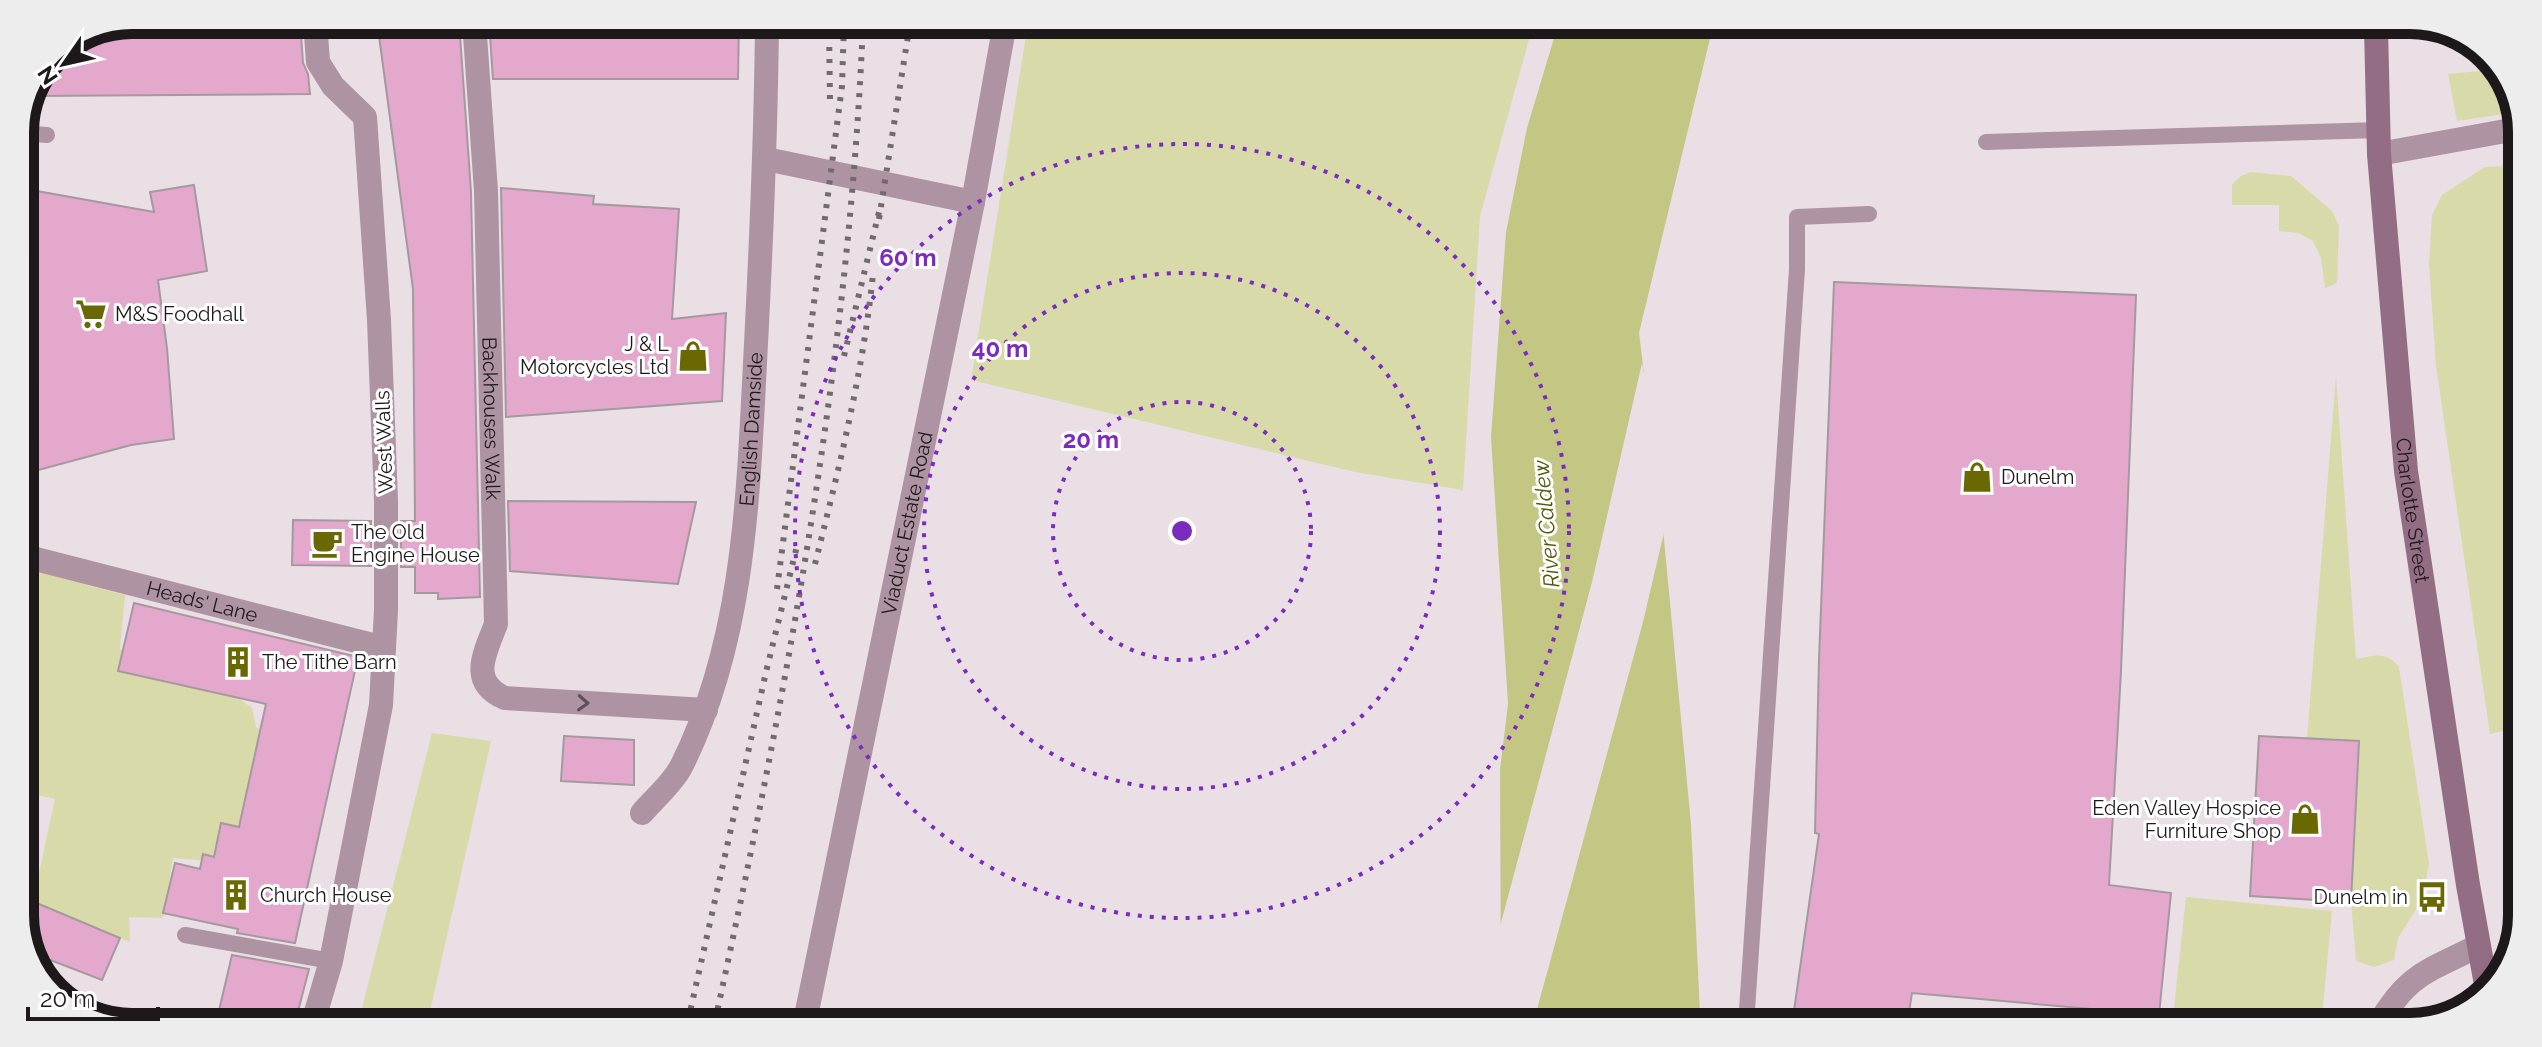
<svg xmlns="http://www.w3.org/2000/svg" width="2542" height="1047" font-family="Raleway,sans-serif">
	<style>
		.green { fill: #d8daa9 }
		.water { fill: #c4c684 }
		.pier { fill: #eadfe5 }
		.building { fill: #e4a8cc; stroke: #a4999f; stroke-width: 2 }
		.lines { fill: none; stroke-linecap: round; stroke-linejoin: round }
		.lane { stroke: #ae93a3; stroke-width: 16 }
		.street { stroke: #ae93a3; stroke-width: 24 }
		.secondary { stroke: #936d84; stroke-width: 24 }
		.rail { stroke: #716a6e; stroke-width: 6; stroke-dasharray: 4 8; stroke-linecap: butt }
		.oneway { stroke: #5e5058 }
		.ring { fill: none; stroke: #7b2cbf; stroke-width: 4; stroke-dasharray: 4 8 }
		.labels { text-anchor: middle; stroke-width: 6; stroke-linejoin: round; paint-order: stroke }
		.poi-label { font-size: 20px; fill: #1d191b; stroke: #fff; text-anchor: start }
		.street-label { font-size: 20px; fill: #1d191b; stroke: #fff }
		.water-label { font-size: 22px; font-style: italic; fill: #575708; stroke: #fff }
		.rim { fill: none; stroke: #1d191b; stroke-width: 10 }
		.centre { fill: #7b2cbf; stroke: #fff; stroke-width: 4 }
		.ring-label { font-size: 24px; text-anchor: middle; font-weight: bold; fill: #7b2cbf; stroke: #fff; stroke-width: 6; stroke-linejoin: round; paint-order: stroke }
	</style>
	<rect width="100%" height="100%" fill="#eadfe5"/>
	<g class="green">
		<polygon points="1028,23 1533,25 1480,216 1463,490 1355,472 971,380"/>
		<polygon points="2501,69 2517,112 2457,121 2448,74"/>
		<polygon points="2510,166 2521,230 2516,728 2490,734 2436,366 2429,264 2432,215 2442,195 2485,167"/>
		<polygon points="2251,172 2291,176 2332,211 2339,226 2337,283 2325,288 2321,258 2313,241 2298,233 2279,231 2279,205 2232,205 2232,185 2241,176"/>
		<path d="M 2336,376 L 2356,659 C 2374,656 2386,650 2399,667 L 2429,864 L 2422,900 L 2398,938 L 2394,960 L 2374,967 L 2356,961 L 2351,902 L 2359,741 L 2307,738 Z"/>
		<polygon points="20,567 125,595 120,649 144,671 238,698 252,708 256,727 263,732 244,827 224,827 212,861 173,858 163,918 129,917 130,942 33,901 55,799 20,791"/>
		<polygon points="432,733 491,741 428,1020 359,1020"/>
		<polygon points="2186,897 2332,911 2321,1027 2172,1026"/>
	</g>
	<polygon class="water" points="1558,25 1713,26 1639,333 1663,529 1691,824 1700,1014 1698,1024 1515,1024 1501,989 1500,770 1508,704 1491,437 1506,232 1527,128"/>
	<polygon class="pier" points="1642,363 1655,430 1666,524 1643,622 1533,1024 1511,1024 1497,989 1498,934 1592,582"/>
	<g class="building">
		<polygon points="132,20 300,21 303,63 308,74 310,94 33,96 53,52"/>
		<polygon points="377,21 459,21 471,192 480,597 438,599 438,593 415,593 415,567 401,567 401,521 415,521 413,289"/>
		<polygon points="489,21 739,22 738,79 493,79"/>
		<polygon points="194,185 207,271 158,280 167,348 174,439 131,445 20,475 20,188 154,212 150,192"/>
		<polygon points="501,188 594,196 593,204 679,209 672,319 726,313 722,401 506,417"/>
		<polygon points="1834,282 2136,295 2121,671 2109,885 2171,893 2159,1015 1912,993 1907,1025 1792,1025 1819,834 1815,833 1819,659"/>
		<polygon points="508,501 696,502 678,584 510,571"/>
		<polygon points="293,520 371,521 371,566 292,565"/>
		<polygon points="134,603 358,657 295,943 237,933 238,929 163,913 175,863 200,869 203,854 214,857 221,823 239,827 266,704 118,671"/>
		<polygon points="564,736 634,740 634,785 561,781"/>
		<polygon points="2259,736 2359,741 2351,902 2250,896"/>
		<polygon points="20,896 120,938 102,980 32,953 20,923"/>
		<polygon points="232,955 309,969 296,1019 217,1019"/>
	</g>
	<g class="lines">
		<g class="lane">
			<polyline points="20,133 47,135"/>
			<polyline points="1986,142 2380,130"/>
			<polyline points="185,935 331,961"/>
			<polyline points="1746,1025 1797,269 1797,217 1869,214"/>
		</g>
		<g class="street">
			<path id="s1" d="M 474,21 L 486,191 L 496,624 C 485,653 468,682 505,698 L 706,710"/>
			<polyline points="2379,154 2522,128"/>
			<polyline points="766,159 973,202"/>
			<path id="s2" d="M 20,555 L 384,648"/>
			<path id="s3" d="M 642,813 C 654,799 672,784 681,767 C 744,642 748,499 755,363 C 761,249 766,136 767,22"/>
			<polyline points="314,1019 331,961 381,705 386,610 386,501 379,320 365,117 333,86 318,62 315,21"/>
			<path id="s4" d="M 805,1021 L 973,202 L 1005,23"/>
			<path d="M 2377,1027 C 2407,974 2426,972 2478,946"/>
		</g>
		<path class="secondary" id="s5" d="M 2376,28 L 2379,154 L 2406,471 L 2468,885 L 2487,990"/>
		<g class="rail">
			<polyline points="829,23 830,102"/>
			<polyline points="879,219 910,23"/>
			<polyline points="844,356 880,208"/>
			<path d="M 815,564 C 839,468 863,373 873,274"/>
			<polyline points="777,589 842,86 844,23"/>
			<polyline points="688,1021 766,672 797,546"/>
			<path d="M 715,1021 C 787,692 849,360 863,23"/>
		</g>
	</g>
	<defs><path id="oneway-chevron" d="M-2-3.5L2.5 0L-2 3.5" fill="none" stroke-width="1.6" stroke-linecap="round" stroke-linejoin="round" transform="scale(2)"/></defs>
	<use class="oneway" href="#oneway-chevron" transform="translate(583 703) rotate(3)"/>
	<g class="ring">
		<circle cx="1182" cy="531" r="129"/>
		<circle cx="1182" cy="531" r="258"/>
		<circle cx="1182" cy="531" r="387"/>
	</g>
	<defs>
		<symbol id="supermarket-bare" viewBox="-9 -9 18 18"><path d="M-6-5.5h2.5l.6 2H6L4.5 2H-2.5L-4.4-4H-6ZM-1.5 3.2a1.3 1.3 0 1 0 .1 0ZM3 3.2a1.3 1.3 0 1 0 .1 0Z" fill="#696803" stroke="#fff" stroke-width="2.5" paint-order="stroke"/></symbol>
		<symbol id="shop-bare" viewBox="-9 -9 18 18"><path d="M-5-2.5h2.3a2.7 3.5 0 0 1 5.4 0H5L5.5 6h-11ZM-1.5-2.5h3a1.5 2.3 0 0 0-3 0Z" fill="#696803" stroke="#fff" stroke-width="2.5" paint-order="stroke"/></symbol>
		<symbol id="cafe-bare" viewBox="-9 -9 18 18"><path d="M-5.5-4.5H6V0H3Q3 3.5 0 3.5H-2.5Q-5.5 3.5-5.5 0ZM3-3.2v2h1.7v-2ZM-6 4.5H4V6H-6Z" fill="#696803" stroke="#fff" stroke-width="2.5" paint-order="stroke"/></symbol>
		<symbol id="building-bare" viewBox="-9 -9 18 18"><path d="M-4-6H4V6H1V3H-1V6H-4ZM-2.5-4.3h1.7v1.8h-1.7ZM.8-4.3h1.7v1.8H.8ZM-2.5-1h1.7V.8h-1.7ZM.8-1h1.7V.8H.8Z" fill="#696803" stroke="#fff" stroke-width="2.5" paint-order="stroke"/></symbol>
		<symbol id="bus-bare" viewBox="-9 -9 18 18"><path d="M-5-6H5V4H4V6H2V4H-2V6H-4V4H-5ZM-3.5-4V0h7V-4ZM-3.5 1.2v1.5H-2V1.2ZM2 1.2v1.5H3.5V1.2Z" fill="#696803" stroke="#fff" stroke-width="2.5" paint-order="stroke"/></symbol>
	</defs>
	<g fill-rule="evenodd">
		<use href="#supermarket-bare" x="69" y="292" width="44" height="44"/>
		<use href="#shop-bare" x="671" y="334" width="44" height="44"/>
		<use href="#shop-bare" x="1955" y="455" width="44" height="44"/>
		<use href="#cafe-bare" x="305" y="521" width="44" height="44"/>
		<use href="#building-bare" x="216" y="640" width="44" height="44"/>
		<use href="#shop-bare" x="2283" y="797" width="44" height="44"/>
		<use href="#building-bare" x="214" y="873" width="44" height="44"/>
		<use href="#bus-bare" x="2410" y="875" width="44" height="44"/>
	</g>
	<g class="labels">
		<g class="poi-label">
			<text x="115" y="321">M&amp;S Foodhall</text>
			<text x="669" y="351" text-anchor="end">J &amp; L<tspan x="669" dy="23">Motorcycles Ltd</tspan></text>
			<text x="2001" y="484">Dunelm</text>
			<text x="351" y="539">The Old<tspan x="351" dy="23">Engine House</tspan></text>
			<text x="262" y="669">The Tithe Barn</text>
			<text x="2281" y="815" text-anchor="end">Eden Valley Hospice<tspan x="2281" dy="23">Furniture Shop</tspan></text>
			<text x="260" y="902">Church House</text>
			<text x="2408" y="904" text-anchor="end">Dunelm in</text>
		</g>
		<g class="street-label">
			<text dy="7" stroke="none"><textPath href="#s1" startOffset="398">Backhouses Walk</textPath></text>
			<text dy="7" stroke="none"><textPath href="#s3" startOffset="408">English Damside</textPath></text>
			<text transform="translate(384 442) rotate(-92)" y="7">West Walls</text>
			<text dy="7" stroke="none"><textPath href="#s5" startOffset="484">Charlotte Street</textPath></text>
			<text dy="7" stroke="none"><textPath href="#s4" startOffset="508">Viaduct Estate Road</textPath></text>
			<text dy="7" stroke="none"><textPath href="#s2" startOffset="188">Heads' Lane</textPath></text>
		</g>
		<g class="water-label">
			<text transform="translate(1546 524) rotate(-95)" y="8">River Caldew</text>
		</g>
	</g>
	<path d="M0 0H2542V1047H0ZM132 34H2410A98 98 0 0 1 2508 132V915A98 98 0 0 1 2410 1013H132A98 98 0 0 1 34 915V132A98 98 0 0 1 132 34Z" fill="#ededed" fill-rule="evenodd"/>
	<path class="rim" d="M132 34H2410A98 98 0 0 1 2508 132V915A98 98 0 0 1 2410 1013H132A98 98 0 0 1 34 915V132A98 98 0 0 1 132 34Z"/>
	<circle cx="1182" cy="531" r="12" class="centre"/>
	<g class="ring-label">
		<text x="908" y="266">60 m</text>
		<text x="1000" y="357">40 m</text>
		<text x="1091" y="448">20 m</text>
	</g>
	<g transform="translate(64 64) rotate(236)" stroke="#ffffff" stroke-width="6" paint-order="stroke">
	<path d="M0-6L14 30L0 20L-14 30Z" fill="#1d191b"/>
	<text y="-12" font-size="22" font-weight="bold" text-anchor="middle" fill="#1d191b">N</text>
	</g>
	<path d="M28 1007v12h130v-12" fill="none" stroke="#1d191b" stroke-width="4"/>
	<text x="40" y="1007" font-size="24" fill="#1d191b" stroke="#ffffff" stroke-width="6" paint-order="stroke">20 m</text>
</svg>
